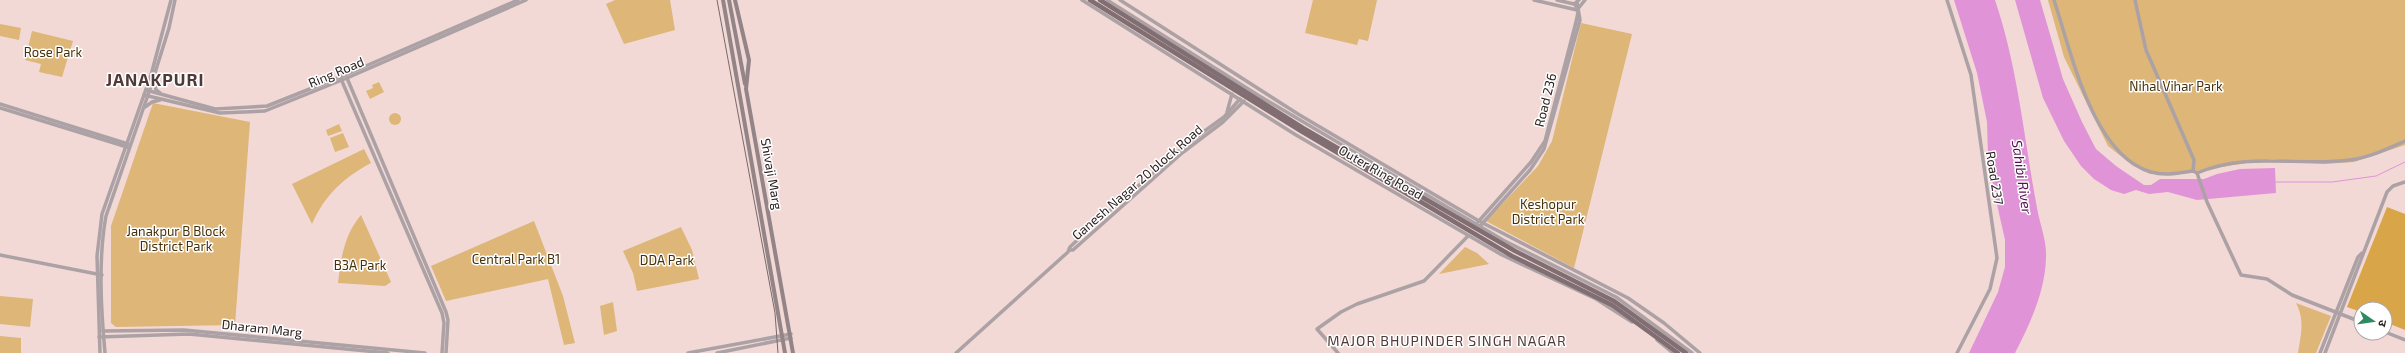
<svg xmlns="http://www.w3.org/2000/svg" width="2405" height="353" font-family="'Exo 2','Noto Sans Devanagari',sans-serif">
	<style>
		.green { fill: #ddb678 }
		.forest { fill: #d9a549 }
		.water { fill: #e094d7 }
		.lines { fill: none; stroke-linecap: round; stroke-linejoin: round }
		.stream { stroke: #e094d7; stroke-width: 1 }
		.tertiary { stroke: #aca2a5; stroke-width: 3.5 }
		.secondary { stroke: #938488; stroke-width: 4 }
		.primary { stroke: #806e73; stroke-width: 4.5 }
		.rail { stroke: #786967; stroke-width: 1 }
		.labels { text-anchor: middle; stroke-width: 3; stroke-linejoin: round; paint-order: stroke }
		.park-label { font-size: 13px; fill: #463108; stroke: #fff }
		.street-label { font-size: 13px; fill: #2a2120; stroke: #fff }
		.water-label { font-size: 14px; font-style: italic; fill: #54114f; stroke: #fff }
		.neighbourhood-label { font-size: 14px; letter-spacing: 1px; fill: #4e3a38; stroke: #fff }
		.district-label { font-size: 17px; font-weight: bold; letter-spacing: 1px; fill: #4e3a38; stroke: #fff }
	</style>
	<rect width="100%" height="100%" fill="#f2d9d6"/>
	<g class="green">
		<polygon points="615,0 670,0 675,30 624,44 606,4"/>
		<polygon points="1313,0 1377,0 1368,41 1359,39 1357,45 1305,33"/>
		<polygon points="2048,0 2405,0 2405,145 2354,162 2323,164 2271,159 2191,172 2150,174 2132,165 2108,146 2064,57"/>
		<polygon points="1581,23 1632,34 1574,268 1486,221 1538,166 1552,141"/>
		<polygon points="0,24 21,28 19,40 0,36"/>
		<polygon points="32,31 73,41 62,77 39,72 41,64 25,60"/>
		<polygon points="379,82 384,92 370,99 366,91 373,88 372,85"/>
		<polygon points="153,103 250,122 235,325 116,327 111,323 111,226"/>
		<circle cx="395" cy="119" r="6"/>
		<polygon points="339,124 342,131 328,136 326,130"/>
		<polygon points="343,133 349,147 335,152 330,138"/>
		<path d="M 364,149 L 371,163 C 343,178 325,195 312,224 L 292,184 Z"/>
		<path d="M 361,215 L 391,282 L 385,286 L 338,283 C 341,258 344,235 361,215 Z"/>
		<polygon points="534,221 563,296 575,343 564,345 548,279 446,301 431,266"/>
		<polygon points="681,227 692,250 699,279 637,291 633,273 623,251"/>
		<polygon points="1465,247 1477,253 1489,264 1439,274"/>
		<polygon points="0,296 33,299 30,327 0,324"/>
		<polygon points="613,302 617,331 604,335 600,306"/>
		<path d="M 2296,303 L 2331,316 L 2316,353 L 2298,353 C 2301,335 2305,320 2296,303 Z"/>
		<polygon points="0,336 21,338 21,353 0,353"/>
	</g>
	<polygon class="forest" points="2387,207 2405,214 2405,330 2385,322 2385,309 2361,309 2361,312 2347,307"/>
	<g class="water">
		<path d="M 1954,0 L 1995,0 C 2018,68 2024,138 2037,208 C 2040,225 2047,241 2046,258 C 2045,292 2030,324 2015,353 L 1969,353 L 1998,292 L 2005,267 L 2005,240 L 1994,191 L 1988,157 L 1987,122 L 1977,73 Z"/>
		<polygon points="2015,0 2040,0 2063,79 2082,122 2096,149 2116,166 2144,185 2151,185 2160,179 2204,179 2217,174 2240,169 2275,168 2276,193 2197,200 2168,192 2149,194 2136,190 2124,194 2111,190 2094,179 2081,166 2064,141 2043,98"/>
	</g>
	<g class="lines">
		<polyline class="stream" points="2274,182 2332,182 2376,176 2405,162"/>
		<g class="tertiary">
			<polyline points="1082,0 1296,135 1502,255 1596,299 1632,322"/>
			<polyline points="1107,0 1261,97 1503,240 1616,297 1692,353"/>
			<polyline points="1120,0 1298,114 1479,221 1628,298 1664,323 1700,353"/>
			<polyline points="1534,0 1577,10 1585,0"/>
			<polyline points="1557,0 1574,4 1579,0"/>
			<polyline points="1947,0 1971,75 1997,258 1990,289 1957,353"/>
			<path d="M 2054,0 C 2071,51 2092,155 2151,172 C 2165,176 2179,173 2193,171 L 2197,173 L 2207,202 L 2241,275 L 2267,279 L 2292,295 L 2361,322"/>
			<polyline points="2135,0 2146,50 2194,160 2193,171"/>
			<polyline points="154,78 156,90 160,93"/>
			<polyline points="347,78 446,312 448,320 446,353"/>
			<polyline points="341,79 442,313 444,323 442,353"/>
			<polyline points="146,90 215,109 267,106 345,75 518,0"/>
			<polyline points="144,95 220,113 265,111 347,78 526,0"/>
			<polyline points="0,104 128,144"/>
			<polyline points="145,107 152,102 160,100"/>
			<polyline points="0,108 127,147"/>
			<polyline points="1227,112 1232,94"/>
			<path d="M 2197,173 C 2249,151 2297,167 2350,160 C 2370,157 2387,149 2405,141"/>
			<polyline points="1478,222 1531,162 1545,141 1576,22 1578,12 1575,4"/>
			<polyline points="1481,225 1530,170 1544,149 1580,20 1577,2"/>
			<polyline points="1069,250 1073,250 1182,153 1223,122 1244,101"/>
			<polyline points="0,255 102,275"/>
			<polyline points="103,331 184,330 425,353"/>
			<polyline points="2385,332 2405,340"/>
			<polyline points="99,337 189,334 388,353"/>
			<polyline points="1657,340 1673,353"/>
			<polyline points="100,353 97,256 102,214 151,75 171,0"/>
			<path d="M 105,353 C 101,309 98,260 106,216 L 149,92 L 169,28 L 175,0"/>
			<polyline points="688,353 791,334"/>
			<polyline points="717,353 791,338"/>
			<polyline points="956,353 1068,252 1070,247 1092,226 1188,143 1224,117 1240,99"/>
			<polyline points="1338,353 1317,329 1341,312 1357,304 1424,281 1468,236"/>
			<polyline points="2320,353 2358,257 2362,253"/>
			<polyline points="2325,353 2387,192 2393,186 2405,182"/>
		</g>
		<g class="secondary">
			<polyline points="723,0 785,353"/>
			<polyline points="729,0 745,84"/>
			<polyline points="735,0 749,60 746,89 793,353"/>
		</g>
		<g class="primary">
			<polyline points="1090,0 1301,131 1512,256 1612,305 1678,353"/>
			<polyline points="1100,0 1303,128 1515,251 1614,301 1686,353"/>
		</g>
		<polyline class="rail" points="717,0 775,313 778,353"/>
	</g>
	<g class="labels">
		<g class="park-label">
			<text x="53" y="57">Rose Park</text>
			<text x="2176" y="91">Nihal Vihar Park</text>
			<text x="1548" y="209">Keshopur<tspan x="1548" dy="15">District Park</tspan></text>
			<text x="176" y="236">Janakpur B Block<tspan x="176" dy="15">District Park</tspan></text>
			<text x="516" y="264">Central Park B1</text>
			<text x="667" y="265">DDA Park</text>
			<text x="360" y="270">B3A Park</text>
		</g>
		<g class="street-label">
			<text transform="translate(336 72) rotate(-23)" y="5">Ring Road</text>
			<text transform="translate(1545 100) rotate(-76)" y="5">Road 236</text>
			<text transform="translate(1381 172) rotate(30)" y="5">Outer Ring Road</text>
			<text transform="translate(772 174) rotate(80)" y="5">Shivaji Marg</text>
			<text transform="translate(1995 178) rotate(81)" y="5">Road 237</text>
			<text transform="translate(1137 182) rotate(-41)" y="5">Ganesh Nagar 20 block Road</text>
			<text transform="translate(262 328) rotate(6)" y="5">Dharam Marg</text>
		</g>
		<g class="water-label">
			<text transform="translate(2022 177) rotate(82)" y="5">Sahibi River</text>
		</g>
		<g class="neighbourhood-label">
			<text x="1447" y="346">MAJOR BHUPINDER SINGH NAGAR</text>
		</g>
		<g class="district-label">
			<text x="155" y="86">JANAKPURI</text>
		</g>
	</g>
	<g transform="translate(2373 321) rotate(103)"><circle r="19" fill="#ffffff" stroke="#aaa6a6"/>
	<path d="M0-3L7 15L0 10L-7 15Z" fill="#2d8a61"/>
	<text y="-6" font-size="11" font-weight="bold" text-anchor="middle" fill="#2a2120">उ</text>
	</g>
</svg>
